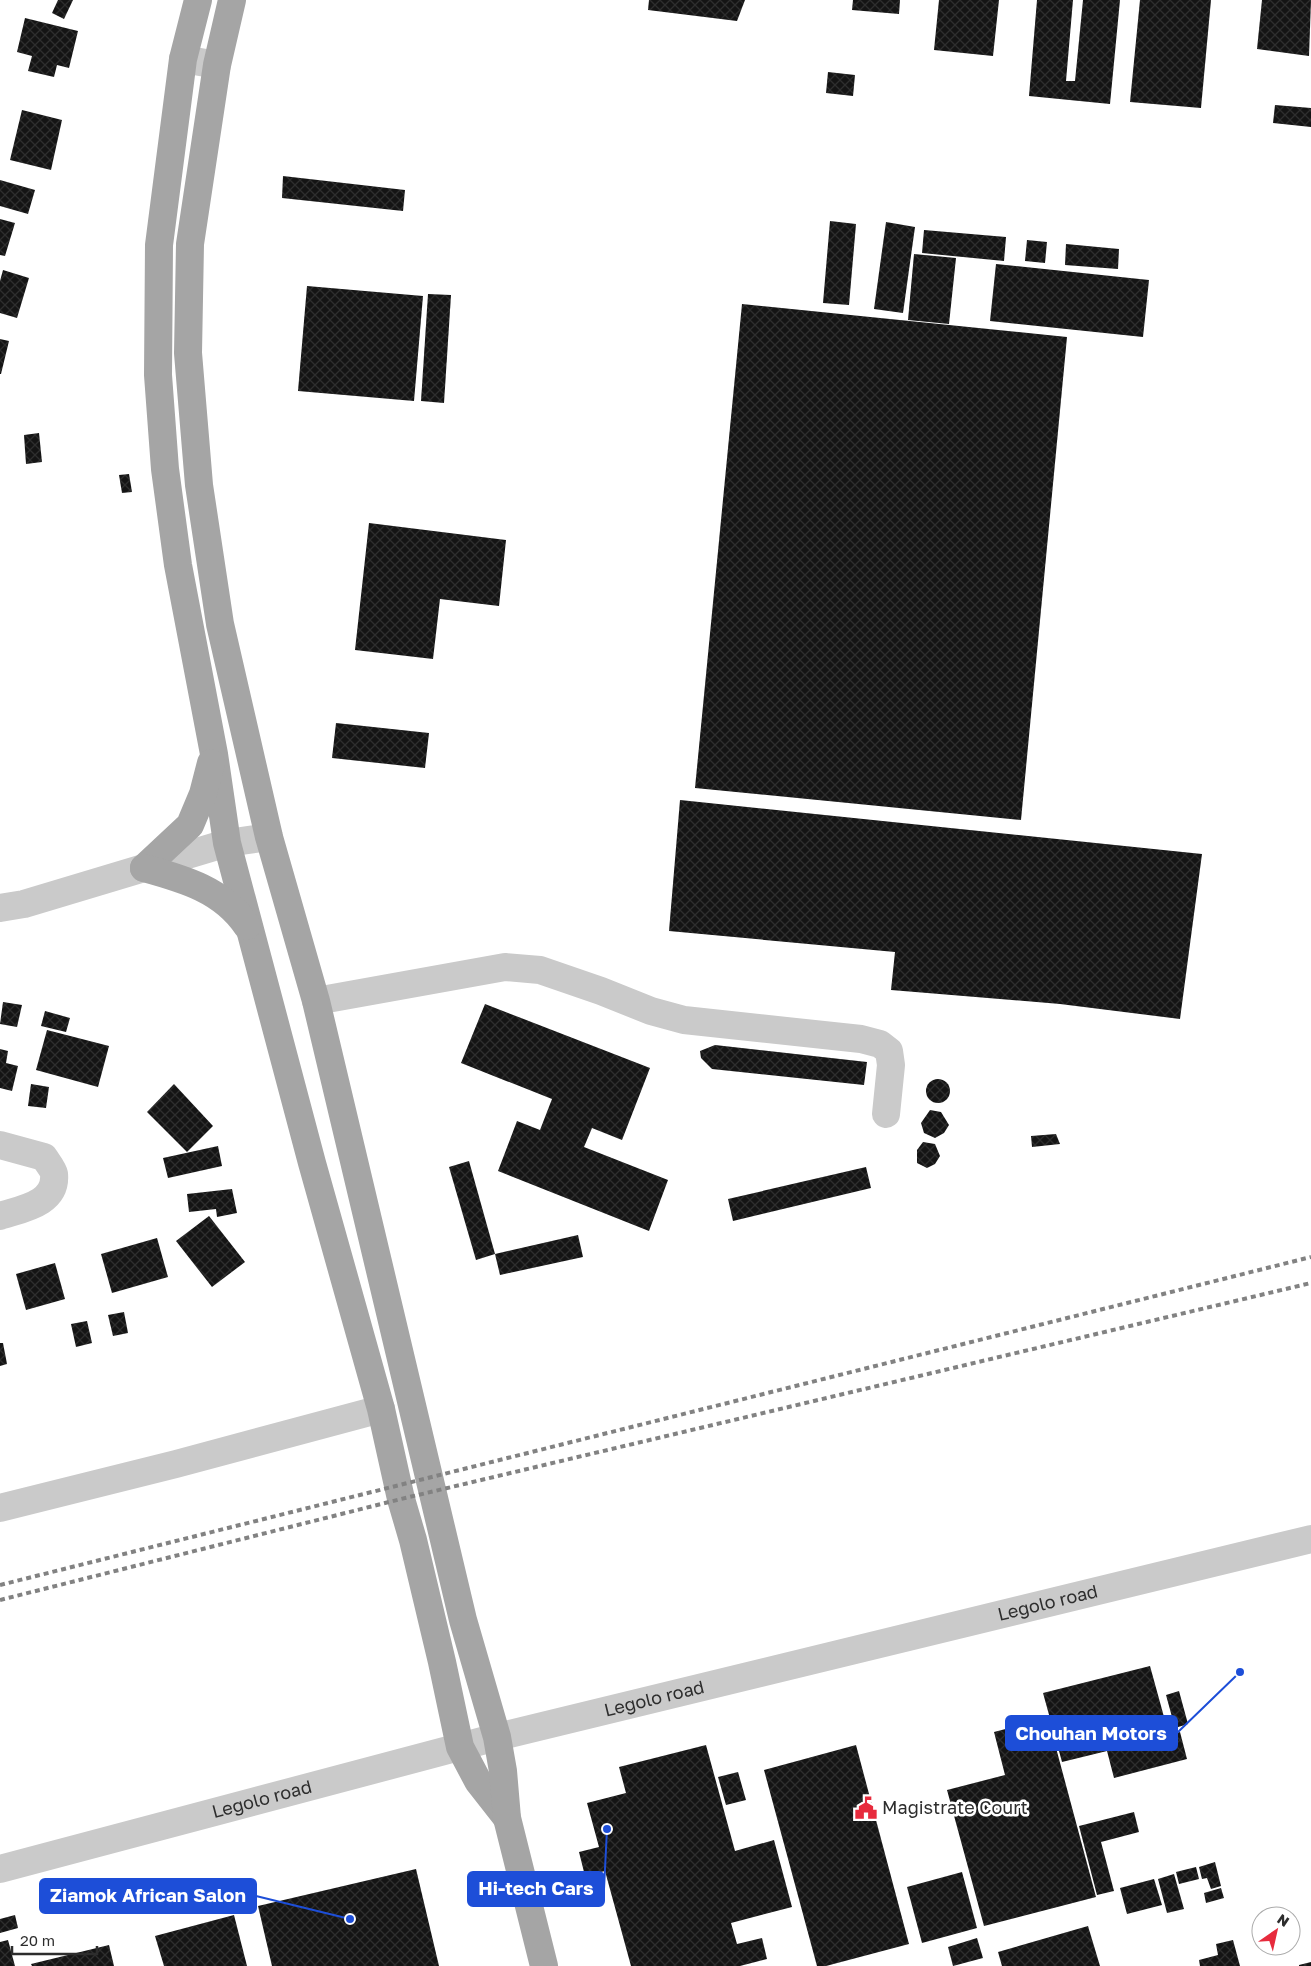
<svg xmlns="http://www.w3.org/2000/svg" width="1311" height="1966" font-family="'Golos Text',sans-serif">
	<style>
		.building { fill: url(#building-cross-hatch) }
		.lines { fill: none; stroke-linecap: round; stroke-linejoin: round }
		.minor { stroke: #cacaca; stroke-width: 28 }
		.major { stroke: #a5a5a5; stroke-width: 28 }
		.rail { stroke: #828282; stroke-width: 4; stroke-dasharray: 5 4; stroke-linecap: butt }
		.labels { text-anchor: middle; stroke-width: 5; stroke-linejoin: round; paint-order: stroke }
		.street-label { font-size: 18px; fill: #2d2d2d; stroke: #fff }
		.poi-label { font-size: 18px; fill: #2d2d2d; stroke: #fff; text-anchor: start }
		.leader { fill: none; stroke: #1d4ed8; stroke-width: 2 }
		.callout-dot { fill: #1d4ed8; stroke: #fff; stroke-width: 2 }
		.callout { fill: #1d4ed8; stroke: #1d4ed8; stroke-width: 2 }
		.callout-label { font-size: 19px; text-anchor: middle; font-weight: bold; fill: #fff }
	</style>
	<defs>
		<pattern id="building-cross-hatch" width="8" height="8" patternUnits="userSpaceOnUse" patternTransform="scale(1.25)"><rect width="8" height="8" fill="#141414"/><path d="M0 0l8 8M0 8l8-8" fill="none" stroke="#2e2e2e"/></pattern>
	</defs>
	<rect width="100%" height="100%" fill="#fff"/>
	<g class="building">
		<polygon points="58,0 73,0 64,19 52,13"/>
		<polygon points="649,0 745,0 737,21 648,10"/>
		<polygon points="853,0 900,0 899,14 852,10"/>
		<polygon points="939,0 999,0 993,56 934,50"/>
		<polygon points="1037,0 1073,0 1066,81 1075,81 1083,0 1120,0 1110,104 1029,96"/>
		<polygon points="1140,0 1211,0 1201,108 1130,102"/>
		<polygon points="1262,0 1311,0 1309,56 1257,49"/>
		<polygon points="25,18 78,31 69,68 57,65 54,77 28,71 32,56 17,52"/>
		<polygon points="828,72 855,75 853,96 826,93"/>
		<polygon points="1275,105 1311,108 1311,127 1273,123"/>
		<polygon points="22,110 62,120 51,170 10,160"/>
		<polygon points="283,176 405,190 403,211 282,198"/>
		<polygon points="0,180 35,190 28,214 0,206"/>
		<polygon points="0,219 15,223 5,256 0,255"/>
		<polygon points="830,221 856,224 849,305 823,303"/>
		<polygon points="886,222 915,227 903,313 874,309"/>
		<polygon points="924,230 1006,237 1004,261 922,253"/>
		<polygon points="1027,240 1047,242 1045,263 1025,261"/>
		<polygon points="1066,244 1119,249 1118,269 1065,265"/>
		<polygon points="914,254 956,258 949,324 908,320"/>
		<polygon points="996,264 1149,280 1143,337 990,321"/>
		<polygon points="3,270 29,278 17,318 0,313 0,281"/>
		<polygon points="307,286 423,296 414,401 298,391"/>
		<polygon points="428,294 451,295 444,403 421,401"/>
		<polygon points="742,304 1067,337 1021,820 695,788"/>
		<polygon points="0,339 9,341 1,374 0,374"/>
		<polygon points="39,433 42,462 26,464 24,435"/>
		<polygon points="129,474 132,492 122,493 119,475"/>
		<polygon points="369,523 506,540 499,606 440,599 433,659 355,650"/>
		<polygon points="336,723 429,733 425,768 332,758"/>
		<polygon points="680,800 1202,854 1180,1019 1060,1004 891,990 895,952 669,931"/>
		<polygon points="3,1002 22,1005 17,1027 0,1024"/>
		<polygon points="485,1004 650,1068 622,1140 592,1128 584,1147 668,1180 649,1231 498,1171 517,1121 540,1130 552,1099 461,1063"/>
		<polygon points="45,1011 70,1018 66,1032 41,1026"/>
		<polygon points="47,1030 109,1046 98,1087 36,1070"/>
		<polygon points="715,1045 867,1062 864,1085 712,1069 701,1058 700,1051"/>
		<polygon points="0,1049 8,1051 6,1063 18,1066 12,1091 0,1088"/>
		<circle cx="938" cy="1091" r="12"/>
		<polygon points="31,1084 49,1087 46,1108 28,1106"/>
		<polygon points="174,1084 213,1126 187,1152 147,1112"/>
		<polygon points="930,1110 941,1112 949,1125 944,1133 935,1138 924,1133 921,1123"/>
		<polygon points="1056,1134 1060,1144 1032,1147 1031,1136"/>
		<polygon points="923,1142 935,1144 940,1156 935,1164 927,1168 917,1163 917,1150"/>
		<polygon points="218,1146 222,1166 168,1178 163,1158"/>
		<polygon points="469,1161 495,1254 476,1260 449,1167"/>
		<polygon points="866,1167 871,1188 733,1221 728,1199"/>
		<polygon points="232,1189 237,1213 217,1217 216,1209 189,1212 187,1194"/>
		<polygon points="209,1216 245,1262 212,1287 176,1241"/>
		<polygon points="578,1235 583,1257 500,1275 495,1254"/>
		<polygon points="157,1238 168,1277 112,1293 101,1254"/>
		<polygon points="55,1263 65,1299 26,1310 16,1274"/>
		<polygon points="124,1312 128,1333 113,1336 108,1315"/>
		<polygon points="87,1321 92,1343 76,1347 71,1324"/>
		<polygon points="0,1343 3,1343 7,1364 0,1366"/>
		<polygon points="1150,1666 1169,1735 1180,1732 1187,1759 1114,1778 1107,1751 1062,1762 1043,1693"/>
		<polygon points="1179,1691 1188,1724 1175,1728 1166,1695"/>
		<polygon points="1048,1718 1096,1897 984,1926 947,1790 1005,1775 994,1732"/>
		<polygon points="706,1745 735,1851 774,1840 792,1907 731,1923 737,1944 762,1938 767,1959 740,1966 631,1966 605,1871 585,1876 579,1852 599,1847 587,1803 626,1793 619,1767"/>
		<polygon points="856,1745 909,1944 826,1966 817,1966 764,1770"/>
		<polygon points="738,1772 746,1800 726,1805 718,1777"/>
		<polygon points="1134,1812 1139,1832 1101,1842 1114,1891 1097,1895 1079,1826"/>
		<polygon points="1215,1862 1221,1886 1211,1889 1207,1878 1202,1879 1199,1867"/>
		<polygon points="1196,1867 1199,1879 1179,1884 1176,1872"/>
		<polygon points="416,1869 439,1966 272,1966 258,1906"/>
		<polygon points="962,1872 977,1928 922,1943 907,1887"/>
		<polygon points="1174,1874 1184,1909 1167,1913 1158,1879"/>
		<polygon points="1154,1879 1162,1905 1127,1914 1120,1888"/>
		<polygon points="1221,1888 1224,1898 1206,1903 1204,1893"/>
		<polygon points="15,1915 18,1928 0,1933 0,1919"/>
		<polygon points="234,1915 247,1966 164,1966 155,1936"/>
		<polygon points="1088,1926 1100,1966 1002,1966 998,1952"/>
		<polygon points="977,1938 983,1958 953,1966 948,1947"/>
		<polygon points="8,1940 15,1966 0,1966 0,1942"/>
		<polygon points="1233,1940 1240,1966 1200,1966 1199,1960 1218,1955 1216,1944"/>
		<polygon points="109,1945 114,1966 32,1966 31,1964"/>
		<polygon points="1311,1962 1311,1966 1299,1966 1299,1965"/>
	</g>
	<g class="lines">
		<g class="minor">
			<polyline points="183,59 217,65"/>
			<polyline points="0,908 24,904 227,843 269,837"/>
			<polyline points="316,1001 505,967 540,970 601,991 651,1011 684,1020 861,1039 880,1044 889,1051 891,1065 886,1114"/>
			<path d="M 0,1145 L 44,1157 C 47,1162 53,1169 54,1174 C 57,1204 21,1209 0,1216"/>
			<polyline points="0,1508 176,1464 381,1409"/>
			<path id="s1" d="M 0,1869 L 497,1737 L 1311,1539"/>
		</g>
		<g class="major">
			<polyline points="198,0 183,59 159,245 158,375 165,469 178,565 214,754 227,843 312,1163 381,1409 401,1499 413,1540 442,1662 460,1747 478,1781 507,1818"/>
			<polyline points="232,0 217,65 190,244 188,353 199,485 220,624 269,837 316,1001 463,1620 497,1737 503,1771 507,1818 544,1966"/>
			<polyline points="144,868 190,825 203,794 211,763"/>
			<path d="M 144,868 C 184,879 223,890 247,926"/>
		</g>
		<g class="rail">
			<polyline points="0,1585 1311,1257"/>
			<polyline points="0,1600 401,1499 1311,1283"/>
		</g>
	</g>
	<defs>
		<symbol id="civic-bare" viewBox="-9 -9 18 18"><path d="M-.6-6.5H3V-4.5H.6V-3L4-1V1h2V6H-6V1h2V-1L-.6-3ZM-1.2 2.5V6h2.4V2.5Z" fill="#e72b3d" stroke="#fff" stroke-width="2.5" paint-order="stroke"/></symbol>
	</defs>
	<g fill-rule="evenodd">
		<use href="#civic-bare" x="850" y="1792" width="32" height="32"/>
	</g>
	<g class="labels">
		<g class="street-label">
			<text dy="6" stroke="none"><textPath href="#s1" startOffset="1081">Legolo road</textPath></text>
			<text dy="6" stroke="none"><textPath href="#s1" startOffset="676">Legolo road</textPath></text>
			<text dy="6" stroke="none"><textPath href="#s1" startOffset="271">Legolo road</textPath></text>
		</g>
		<g class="poi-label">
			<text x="882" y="1814">Magistrate Court</text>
		</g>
	</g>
	<path class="leader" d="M1240 1672L1177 1733M607 1829L604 1889M350 1919L256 1896"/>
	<g class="callout-dot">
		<circle cx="1240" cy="1672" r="5"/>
		<circle cx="607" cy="1829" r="5"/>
		<circle cx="350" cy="1919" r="5"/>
	</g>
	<g class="callout">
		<rect x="1006" y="1716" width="171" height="34" rx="5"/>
		<rect x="468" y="1872" width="136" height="34" rx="5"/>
		<rect x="40" y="1879" width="216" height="34" rx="5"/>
	</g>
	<g class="callout-label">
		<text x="1091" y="1740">Chouhan Motors</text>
		<text x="536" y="1895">Hi-tech Cars</text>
		<text x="148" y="1902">Ziamok African Salon</text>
	</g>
	<g transform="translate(1276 1931) rotate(34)"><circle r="24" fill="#ffffff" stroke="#ababab"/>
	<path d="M0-4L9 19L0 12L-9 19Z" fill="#e72b3d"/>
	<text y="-8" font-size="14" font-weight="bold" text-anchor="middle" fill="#2d2d2d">N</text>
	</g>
	<path d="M12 1946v8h85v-8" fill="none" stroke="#2d2d2d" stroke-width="2.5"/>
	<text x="20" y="1946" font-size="15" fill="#2d2d2d" stroke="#ffffff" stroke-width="4" paint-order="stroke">20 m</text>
</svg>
